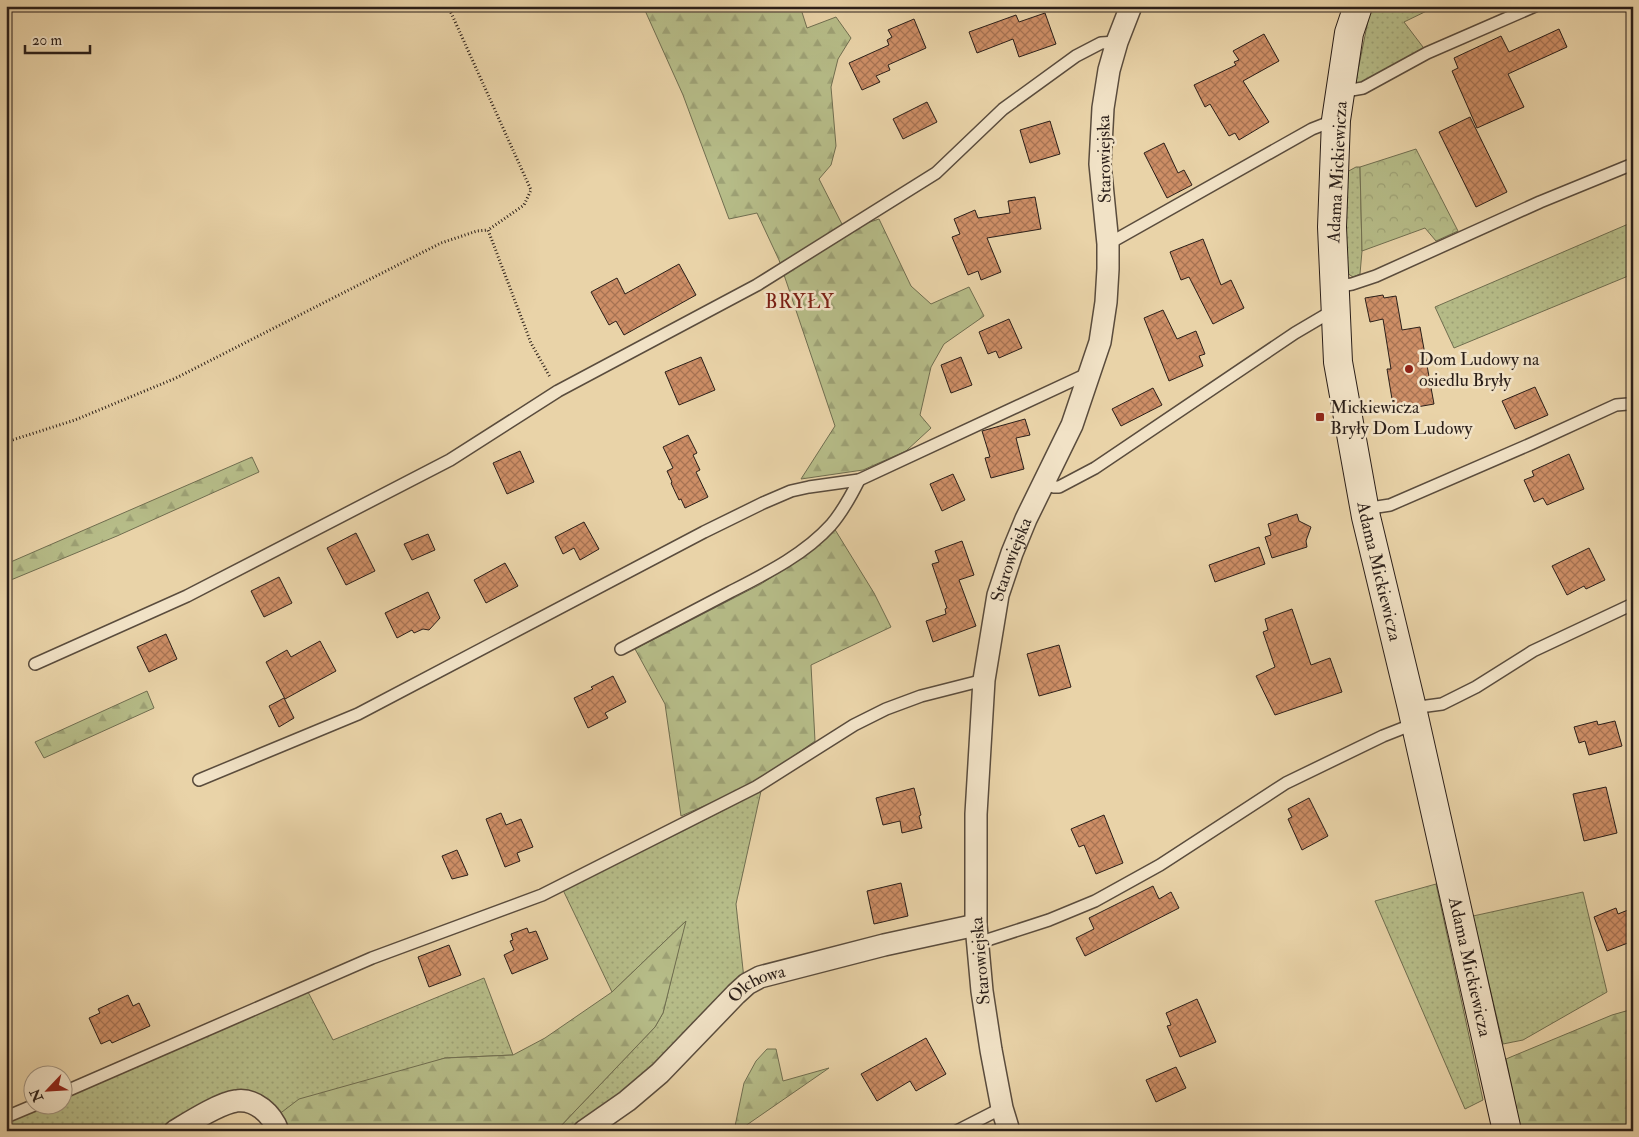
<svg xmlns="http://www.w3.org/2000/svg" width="1639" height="1137" font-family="'IM FELL Double Pica',serif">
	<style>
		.grass { fill: url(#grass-dots); stroke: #706e50 }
		.forest { fill: url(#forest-firs); stroke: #706e50 }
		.park { fill: url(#park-crowns); stroke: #706e50 }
		.building { fill: url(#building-cross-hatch); stroke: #2b1f19 }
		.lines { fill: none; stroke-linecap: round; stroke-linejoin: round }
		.lane-casing { stroke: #5a4c3d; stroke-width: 14 }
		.street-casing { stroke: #5a4c3d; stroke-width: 24 }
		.secondary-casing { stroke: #2b1f19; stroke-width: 30 }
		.path { stroke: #2b1f19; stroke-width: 3; stroke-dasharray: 1 2.5; stroke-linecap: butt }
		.lane { stroke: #f1e2c6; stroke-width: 11 }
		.street { stroke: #f1e2c6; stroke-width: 21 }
		.secondary { stroke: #f1e2c6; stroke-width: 28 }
		.poi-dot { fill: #8f2418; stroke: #f1e2c6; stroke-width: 2 }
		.labels { text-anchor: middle; stroke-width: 5; stroke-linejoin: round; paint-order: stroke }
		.street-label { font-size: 18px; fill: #2b1f19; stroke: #f1e2c6 }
		.poi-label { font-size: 18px; fill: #2b1f19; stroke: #f1e2c6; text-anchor: start }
		.neighbourhood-label { font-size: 19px; letter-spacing: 1px; fill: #7a1f14; stroke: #f1e2c6 }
	</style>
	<defs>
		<pattern id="grass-dots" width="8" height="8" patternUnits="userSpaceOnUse" patternTransform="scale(1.25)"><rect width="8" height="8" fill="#b6bc88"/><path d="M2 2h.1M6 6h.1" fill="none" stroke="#9da175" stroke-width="1.8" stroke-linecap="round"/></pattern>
		<pattern id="forest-firs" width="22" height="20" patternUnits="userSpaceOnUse" patternTransform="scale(1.25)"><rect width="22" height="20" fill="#b6bc88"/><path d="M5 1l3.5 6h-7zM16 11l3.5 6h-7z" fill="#9da175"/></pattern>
		<pattern id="park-crowns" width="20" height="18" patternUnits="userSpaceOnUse" patternTransform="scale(1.25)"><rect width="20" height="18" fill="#b6bc88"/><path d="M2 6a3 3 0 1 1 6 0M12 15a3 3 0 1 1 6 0" fill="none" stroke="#9da175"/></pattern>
		<pattern id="building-cross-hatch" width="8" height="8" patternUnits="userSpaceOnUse" patternTransform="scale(1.25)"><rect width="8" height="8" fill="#cd8e66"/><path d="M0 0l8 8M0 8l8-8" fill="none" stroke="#a77353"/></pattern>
	</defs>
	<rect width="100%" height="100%" fill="#e9d3a8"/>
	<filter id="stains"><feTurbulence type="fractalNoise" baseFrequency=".004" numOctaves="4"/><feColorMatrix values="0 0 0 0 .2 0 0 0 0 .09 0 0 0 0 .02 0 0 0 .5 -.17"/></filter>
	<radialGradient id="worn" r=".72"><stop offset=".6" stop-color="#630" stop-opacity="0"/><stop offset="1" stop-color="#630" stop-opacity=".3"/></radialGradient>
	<g class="grass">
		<polygon points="1371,6 1437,6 1404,22 1426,51 1362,85 1355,85"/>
		<polygon points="1356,167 1360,167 1362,251 1360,274 1353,277 1344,271 1345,173"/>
		<polygon points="1633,222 1633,274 1454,348 1435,307"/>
		<polygon points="761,791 736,904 744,979 660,1066 576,1131 556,1131 655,1027 663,1013 685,922 612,992 563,890 683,831"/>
		<polygon points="1436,884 1483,1100 1465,1109 1375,901"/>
		<polygon points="1583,892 1607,992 1523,1040 1503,1044 1473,916"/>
		<polygon points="484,978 513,1055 445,1058 278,1115 263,1099 165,1131 6,1131 6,1122 48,1105 62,1104 63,1098 308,992 333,1040"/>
	</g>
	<g class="forest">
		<polygon points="643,6 800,6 807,28 836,17 851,38 838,59 831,87 836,146 831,165 819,179 845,230 879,219 911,286 931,304 969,287 984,316 944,344 931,367 920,415 931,428 906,451 863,470 801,479 835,426 779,260 757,213 729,219 683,95"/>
		<polygon points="252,457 259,472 117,536 6,582 6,564"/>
		<polygon points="834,528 874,593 891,627 811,665 815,741 754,784 681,816 665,704 635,649 761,584 811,551"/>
		<polygon points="147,691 154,708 44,758 35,742"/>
		<polygon points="686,921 663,1013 655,1027 556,1131 257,1131 299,1099 445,1058 513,1055 545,1038 612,992"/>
		<polygon points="1633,1009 1633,1131 1521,1131 1506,1059 1612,1015"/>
		<polygon points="767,1049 776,1049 783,1081 829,1068 738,1131 734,1131 744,1083 756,1061"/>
	</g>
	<polygon class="park" points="1416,149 1458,231 1436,241 1425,228 1362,251 1360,167"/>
	<g class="building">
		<polygon points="1045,13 1056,44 1019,57 1013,39 977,53 969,32 1016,15 1019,22"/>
		<polygon points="914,19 926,48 888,65 890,70 876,76 880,82 862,90 849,63 889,45 887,40 892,37 888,30"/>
		<polygon points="1559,29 1567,47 1508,74 1524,107 1477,128 1452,71 1458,68 1454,58 1501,36 1509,52"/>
		<polygon points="1264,34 1279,61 1243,81 1269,122 1239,140 1235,133 1229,136 1210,104 1205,107 1194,85 1236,65 1234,62 1239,60 1233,51"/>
		<polygon points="927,102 937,122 903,139 893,119"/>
		<polygon points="1470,117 1507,192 1476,207 1439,132"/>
		<polygon points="1050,121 1060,154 1030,163 1020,130"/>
		<polygon points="1164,143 1178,173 1184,170 1192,185 1167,198 1144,153"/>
		<polygon points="1035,197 1041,229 987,238 1001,272 981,280 978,271 968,275 952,237 960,234 954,219 975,210 978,218 1010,213 1008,201"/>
		<polygon points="1203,239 1221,285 1231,280 1244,308 1213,324 1189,277 1181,280 1170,252"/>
		<polygon points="679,264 696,295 624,335 616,321 609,325 591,292 617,278 625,294"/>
		<polygon points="1383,295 1384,298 1396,296 1402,330 1420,327 1434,404 1394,411 1387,369 1391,369 1383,319 1370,322 1365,298"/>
		<polygon points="1163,310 1177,339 1196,331 1205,354 1199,356 1203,366 1169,381 1144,318"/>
		<polygon points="1009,319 1022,348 999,358 996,351 988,354 979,332"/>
		<polygon points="701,357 715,390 679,405 665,372"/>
		<polygon points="961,357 972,385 951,393 941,365"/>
		<polygon points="1535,387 1548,415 1515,429 1502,401"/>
		<polygon points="1153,388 1162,405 1121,426 1112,409"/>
		<polygon points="1025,419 1030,435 1016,438 1024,469 991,478 985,458 990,457 982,431"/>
		<polygon points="688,435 697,453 693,455 700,470 696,472 708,497 685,508 681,499 679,500 671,483 672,482 667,471 673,468 663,447"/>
		<polygon points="520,451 534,482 507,494 493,463"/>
		<polygon points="1569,454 1584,489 1547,505 1543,498 1534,502 1524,480 1534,476 1532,471"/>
		<polygon points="953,474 965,500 942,511 930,484"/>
		<polygon points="1297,514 1299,521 1311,527 1306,541 1307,547 1272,558 1265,537 1271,535 1268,524"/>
		<polygon points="584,522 599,549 580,560 574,548 563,554 555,537"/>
		<polygon points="356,533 375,571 346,585 327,548"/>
		<polygon points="428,534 435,550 412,560 404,544"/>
		<polygon points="962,541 974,575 959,580 976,626 933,642 926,621 946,614 945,609 947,608 932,564 939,562 935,551"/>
		<polygon points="1259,547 1265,564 1215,582 1209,565"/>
		<polygon points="1589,548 1605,580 1586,589 1584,586 1567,595 1552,566"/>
		<polygon points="505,563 518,586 486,603 474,580"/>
		<polygon points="279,577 292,603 264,617 251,591"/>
		<polygon points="428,592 440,618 429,630 423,629 414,633 412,630 397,638 385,613"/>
		<polygon points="1292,609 1311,665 1330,658 1342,692 1275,715 1256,676 1275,667 1263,632 1268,630 1265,619"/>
		<polygon points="166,634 177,659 149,672 137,647"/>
		<polygon points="320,641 336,671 285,699 266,662 287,650 291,657"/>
		<polygon points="1059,645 1071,687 1039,696 1027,654"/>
		<polygon points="613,676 626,702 605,713 608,718 588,728 574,698 593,689 591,687"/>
		<polygon points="284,698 294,718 279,727 269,706"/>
		<polygon points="1597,721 1598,725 1615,721 1622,746 1589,755 1585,741 1579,743 1574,727"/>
		<polygon points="1606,787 1617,833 1584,841 1573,794"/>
		<polygon points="914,788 921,815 919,816 922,828 902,833 900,821 883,825 876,798"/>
		<polygon points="1309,798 1328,836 1302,850 1288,819 1292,817 1288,809"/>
		<polygon points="501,813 506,825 521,819 533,847 517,853 520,861 505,867 486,819"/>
		<polygon points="1104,815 1123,863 1096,874 1084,845 1079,847 1071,829"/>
		<polygon points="457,850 468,875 452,879 442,856"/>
		<polygon points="901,883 908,916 874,924 867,891"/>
		<polygon points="1153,886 1159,899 1171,892 1179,908 1085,956 1076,938 1094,929 1089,918"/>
		<polygon points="1616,908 1618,914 1633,908 1633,941 1607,951 1594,917"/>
		<polygon points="527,928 529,933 536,931 548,959 512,974 504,955 514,950 510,941 513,940 511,934"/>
		<polygon points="449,945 461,975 429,987 418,957"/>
		<polygon points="128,995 133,1006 139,1003 150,1026 112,1043 110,1040 101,1044 89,1018 100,1013 98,1009"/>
		<polygon points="1197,999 1216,1042 1180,1057 1167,1026 1171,1025 1166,1013"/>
		<polygon points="926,1038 946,1074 916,1091 910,1081 877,1101 861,1074"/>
		<polygon points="1176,1067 1186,1088 1156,1102 1146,1080"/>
	</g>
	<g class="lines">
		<defs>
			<g id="lane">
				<polyline points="1340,92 1363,88 1427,53 1535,6"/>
				<polyline points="1108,244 1312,129 1335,120"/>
				<polyline points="1335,287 1352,284 1376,276 1540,202 1633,164"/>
				<polyline points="1044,484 1054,487 1059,487 1095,468 1295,333 1334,310"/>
				<polyline points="1364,509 1390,505 1533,443 1616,405 1628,404"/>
				<path d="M 621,649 C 657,630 693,611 730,592 C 765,574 804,555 831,525 C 843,511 851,496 859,480"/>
				<polyline points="35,664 187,596 450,460 558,391 757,285 936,173 1003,109 1076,56 1101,43 1117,42"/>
				<polyline points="1412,708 1442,704 1476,687 1533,651 1633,604"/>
				<polyline points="199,780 358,714 704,532 763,503 791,491 809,487 859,480 1089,373"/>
				<polyline points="978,943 1049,920 1095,901 1160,865 1286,783 1383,736 1416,723"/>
				<polyline points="62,1093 372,958 542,895 756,787 854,725 886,709 921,696 984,680"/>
				<polyline points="6,1117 37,1104"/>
				<polyline points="957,1131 1002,1108"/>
			</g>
			<g id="street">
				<path d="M 175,1131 C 190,1122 220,1103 236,1101 C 255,1098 272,1114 278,1131"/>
				<path id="s1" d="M 584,1131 L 627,1101 L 660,1073 L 736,994 L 747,984 L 760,977 L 884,945 L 976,925"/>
				<path id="s2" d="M 1009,1131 L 1002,1108 L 991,1050 L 982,991 L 976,925 L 976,814 L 984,680 L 998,595 L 1012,553 L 1026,519 L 1072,425 L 1100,342 L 1106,302 L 1108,269 L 1108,244 L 1100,164 L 1103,108 L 1109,70 L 1117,42 L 1131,6"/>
			</g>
			<g id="secondary">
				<path id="s3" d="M 1358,6 L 1349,33 L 1336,120 L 1332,227 L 1338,362 L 1366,517 L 1412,708 L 1507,1131"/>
			</g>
		</defs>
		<use href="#lane" class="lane-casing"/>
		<use href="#street" class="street-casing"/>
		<use href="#secondary" class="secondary-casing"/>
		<g class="path">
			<polyline points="448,6 531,190 524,205 488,230 531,343 550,377"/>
			<polyline points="6,442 75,420 176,378 441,243 477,231 488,230"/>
		</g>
		<use href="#lane" class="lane"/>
		<use href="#street" class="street"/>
		<use href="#secondary" class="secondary"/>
	</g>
	<g class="poi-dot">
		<circle cx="1409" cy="369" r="5"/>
		<rect x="1315" y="412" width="10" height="10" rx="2.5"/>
	</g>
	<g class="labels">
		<g class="street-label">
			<text transform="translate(1104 159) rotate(-91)" y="6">Starowiejska</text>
			<text transform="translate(1337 172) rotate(-87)" y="6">Adama Mickiewicza</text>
			<text dy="6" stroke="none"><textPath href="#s2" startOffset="578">Starowiejska</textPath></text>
			<text dy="6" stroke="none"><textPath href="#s3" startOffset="572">Adama Mickiewicza</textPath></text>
			<text transform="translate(980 961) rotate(-95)" y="6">Starowiejska</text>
			<text dy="6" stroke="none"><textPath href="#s3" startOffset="978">Adama Mickiewicza</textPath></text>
			<text dy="6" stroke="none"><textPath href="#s1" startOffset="229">Olchowa</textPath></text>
		</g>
		<g class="poi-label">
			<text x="1419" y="365">Dom Ludowy na<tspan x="1419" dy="21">osiedlu Bryły</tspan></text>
			<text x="1330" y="413">Mickiewicza<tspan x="1330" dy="21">Bryły Dom Ludowy</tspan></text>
		</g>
		<g class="neighbourhood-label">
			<text x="800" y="308">BRYŁY</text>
		</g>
	</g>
	<rect width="1639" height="1137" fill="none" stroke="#e9d3a8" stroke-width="25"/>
	<rect x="8" y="8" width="1624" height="1122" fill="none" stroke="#2b1f19" stroke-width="2.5"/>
	<rect x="12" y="12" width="1614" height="1112" fill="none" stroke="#2b1f19"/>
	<g transform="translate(48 1090) rotate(245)"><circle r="24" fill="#f1e2c6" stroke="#a29481"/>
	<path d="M0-4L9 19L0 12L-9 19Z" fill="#8f2418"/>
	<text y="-8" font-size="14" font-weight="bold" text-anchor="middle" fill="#2b1f19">N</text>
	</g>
	<path d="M25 45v8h65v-8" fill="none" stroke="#2b1f19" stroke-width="2.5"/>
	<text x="32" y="45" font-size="15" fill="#2b1f19" stroke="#f1e2c6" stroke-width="4" paint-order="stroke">20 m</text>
	<rect width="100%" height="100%" filter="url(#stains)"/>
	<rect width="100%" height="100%" fill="url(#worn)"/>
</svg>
